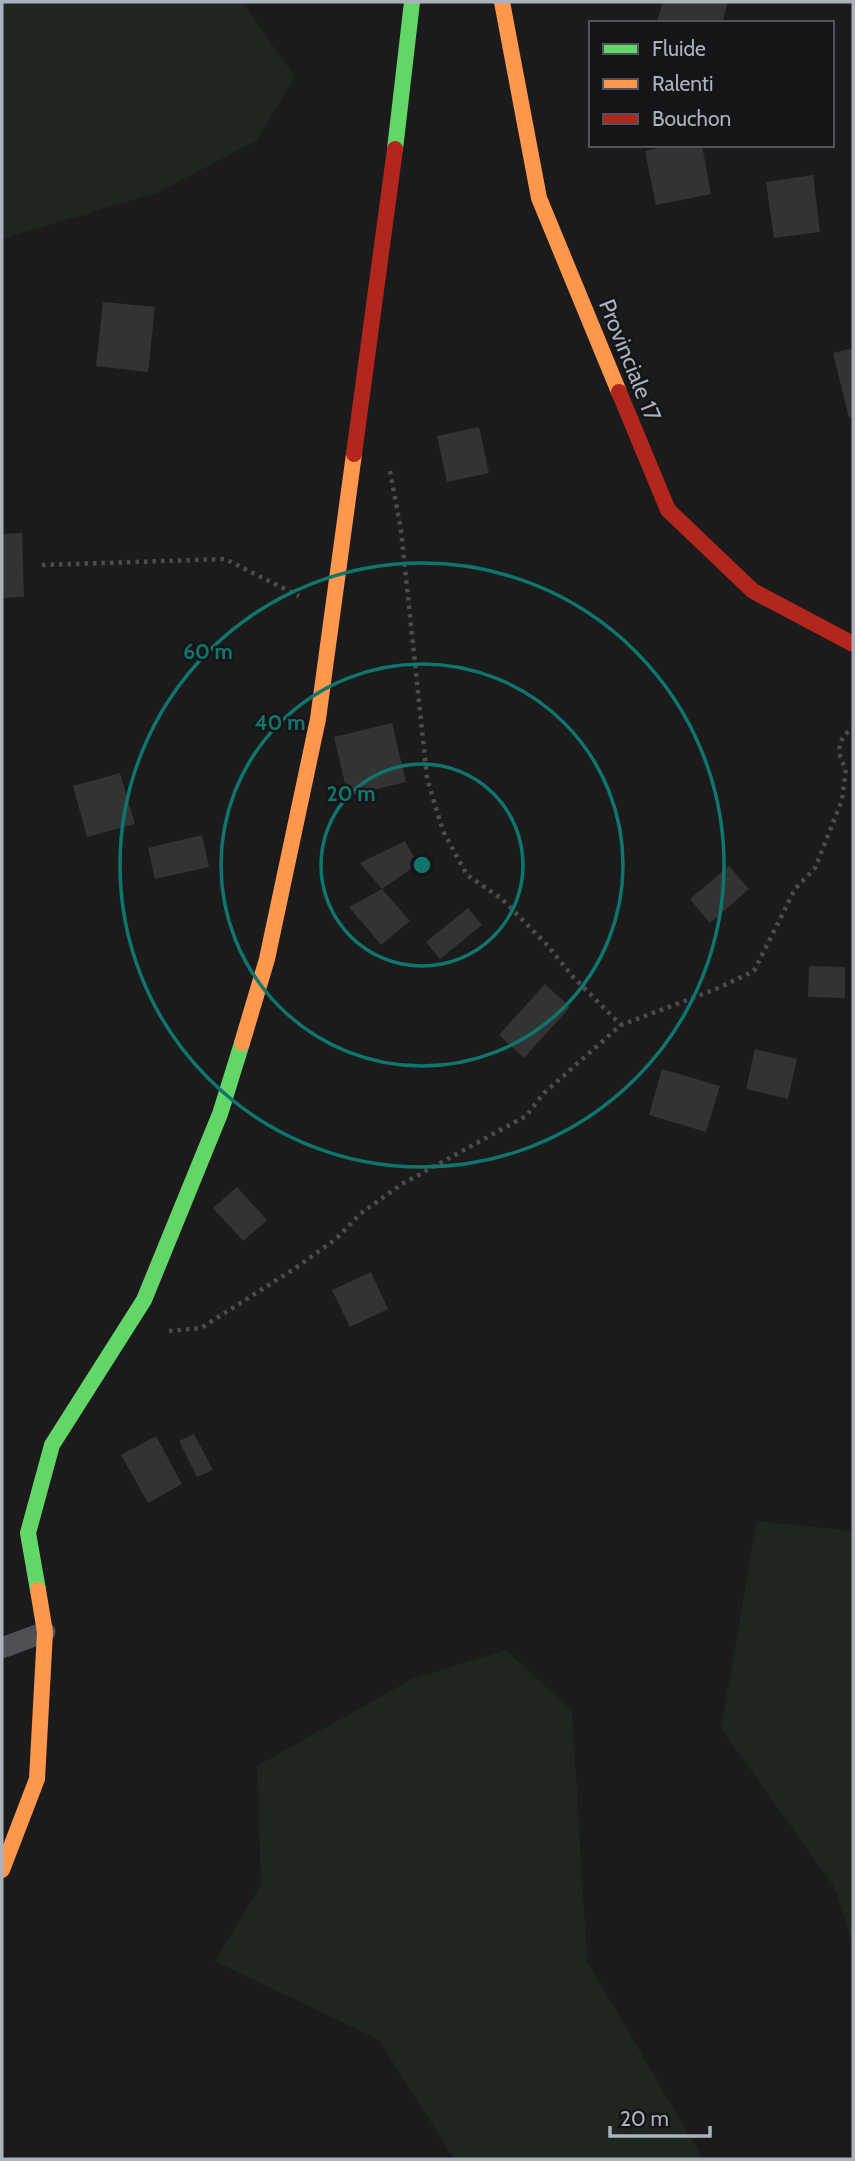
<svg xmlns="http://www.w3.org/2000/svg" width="855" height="2161" font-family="Cabin,sans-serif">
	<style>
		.green { fill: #1e261f }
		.building { fill: #333334 }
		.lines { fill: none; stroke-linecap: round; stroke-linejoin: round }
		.path { stroke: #4b4c4f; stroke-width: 4.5; stroke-dasharray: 3.5 5; stroke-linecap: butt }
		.lane { stroke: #4f5054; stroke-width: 21 }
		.fast { stroke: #63d668; stroke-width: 16 }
		.slow { stroke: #ff974d; stroke-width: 16 }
		.jam { stroke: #b3261e; stroke-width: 16 }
		.ring { fill: none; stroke: #0f766e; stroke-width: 3.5 }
		.labels { text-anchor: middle; stroke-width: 5; stroke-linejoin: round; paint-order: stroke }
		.street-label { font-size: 23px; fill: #abb2bd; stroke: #151518 }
		.centre { fill: #0f766e; stroke: #151518; stroke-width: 3.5 }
		.ring-label { font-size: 21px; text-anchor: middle; font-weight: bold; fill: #0f766e; stroke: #151518; stroke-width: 5; stroke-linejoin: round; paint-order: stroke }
	</style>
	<rect width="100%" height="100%" fill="#1b1b1c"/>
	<g class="green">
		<polygon points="2,2 242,2 295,77 257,140 159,192 2,239"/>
		<polygon points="757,1521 853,1531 853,1943 835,1888 721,1728"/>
		<polygon points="506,1650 572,1711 587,1961 703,2159 454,2159 379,2040 215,1961 261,1885 257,1766 412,1679"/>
	</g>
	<g class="building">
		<polygon points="663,2 728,2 722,23 663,23 657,21"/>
		<polygon points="673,145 702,145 711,194 656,205 645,151"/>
		<polygon points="813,175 820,232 774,238 766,182"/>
		<polygon points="103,302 155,307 148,372 96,366"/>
		<polygon points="853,348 853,417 849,418 833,353"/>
		<polygon points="479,427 489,473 447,482 437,436"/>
		<polygon points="22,533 24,597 2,598 2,534"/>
		<polygon points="392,723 406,782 348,796 334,737"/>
		<polygon points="120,773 135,824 87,837 73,786"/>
		<polygon points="202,835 209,867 155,879 148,848"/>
		<polygon points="405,841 418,864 382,889 360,863"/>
		<polygon points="729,866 749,889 710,923 690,899"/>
		<polygon points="382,889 410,921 381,945 349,907"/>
		<polygon points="468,908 482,925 440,959 426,942"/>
		<polygon points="809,966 845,967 845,998 808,997"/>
		<polygon points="545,984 570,1007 524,1058 499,1035"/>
		<polygon points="755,1049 797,1059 788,1099 746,1089"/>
		<polygon points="662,1069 720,1086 706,1132 649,1115"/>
		<polygon points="237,1187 267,1220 243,1241 213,1208"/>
		<polygon points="371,1272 388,1309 350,1327 332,1290"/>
		<polygon points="194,1434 213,1470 197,1477 179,1441"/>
		<polygon points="156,1436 182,1484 148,1503 121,1455"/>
	</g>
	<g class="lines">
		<g class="path">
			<polyline points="390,471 401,530 427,778 443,831 467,875 502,899 547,945 574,978 621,1025"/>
			<polyline points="42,565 225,559 299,596"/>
			<path d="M 169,1331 L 201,1328 L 294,1269 L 336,1239 L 360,1214 L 402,1184 L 526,1116 L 544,1093 L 621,1025 L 716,989 L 754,971 L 795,889 L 815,868 L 842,800 L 846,768 C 835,754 838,737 853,728"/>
		</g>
		<polyline class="lane" points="2,1648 45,1632"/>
		<g class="fast">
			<polyline points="395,149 412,2"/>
			<polyline points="38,1590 28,1533 52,1445 144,1300 220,1114 242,1043"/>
		</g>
		<g class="slow">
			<polyline points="502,2 539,198 619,392"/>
			<polyline points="242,1043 267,959 318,719 354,454"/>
			<polyline points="2,1870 37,1779 45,1632 38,1590"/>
		</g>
		<g class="jam">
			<polyline points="619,392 668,510 753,591 853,644"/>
			<polyline points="354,454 395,149"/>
		</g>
	</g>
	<g class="ring">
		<circle cx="422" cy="865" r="101"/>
		<circle cx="422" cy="865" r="201"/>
		<circle cx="422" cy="865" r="302"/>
	</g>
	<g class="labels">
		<g class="street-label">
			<text transform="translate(630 360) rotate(68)" y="8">Provinciale 17</text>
		</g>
	</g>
	<circle cx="422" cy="865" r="10" class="centre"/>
	<g class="ring-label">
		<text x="208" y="659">60 m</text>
		<text x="280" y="730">40 m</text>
		<text x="351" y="801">20 m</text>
	</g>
	<rect width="855" height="2161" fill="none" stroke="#abb2bd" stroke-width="7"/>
	<rect x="589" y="21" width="245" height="126" fill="#151518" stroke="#51545a" stroke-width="2"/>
	<rect x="603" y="44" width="35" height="10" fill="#63d668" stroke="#51545a" stroke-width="2"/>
	<text x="652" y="56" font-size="21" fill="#abb2bd">Fluide</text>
	<rect x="603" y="79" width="35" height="10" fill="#ff974d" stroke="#51545a" stroke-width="2"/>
	<text x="652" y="91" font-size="21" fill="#abb2bd">Ralenti</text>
	<rect x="603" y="114" width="35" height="10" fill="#b3261e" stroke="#51545a" stroke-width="2"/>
	<text x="652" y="126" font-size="21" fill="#abb2bd">Bouchon</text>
	<path d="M610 2126v10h100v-10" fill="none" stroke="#abb2bd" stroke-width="3.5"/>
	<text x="620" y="2126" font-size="21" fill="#abb2bd" stroke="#151518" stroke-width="5" paint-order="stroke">20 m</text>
</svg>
